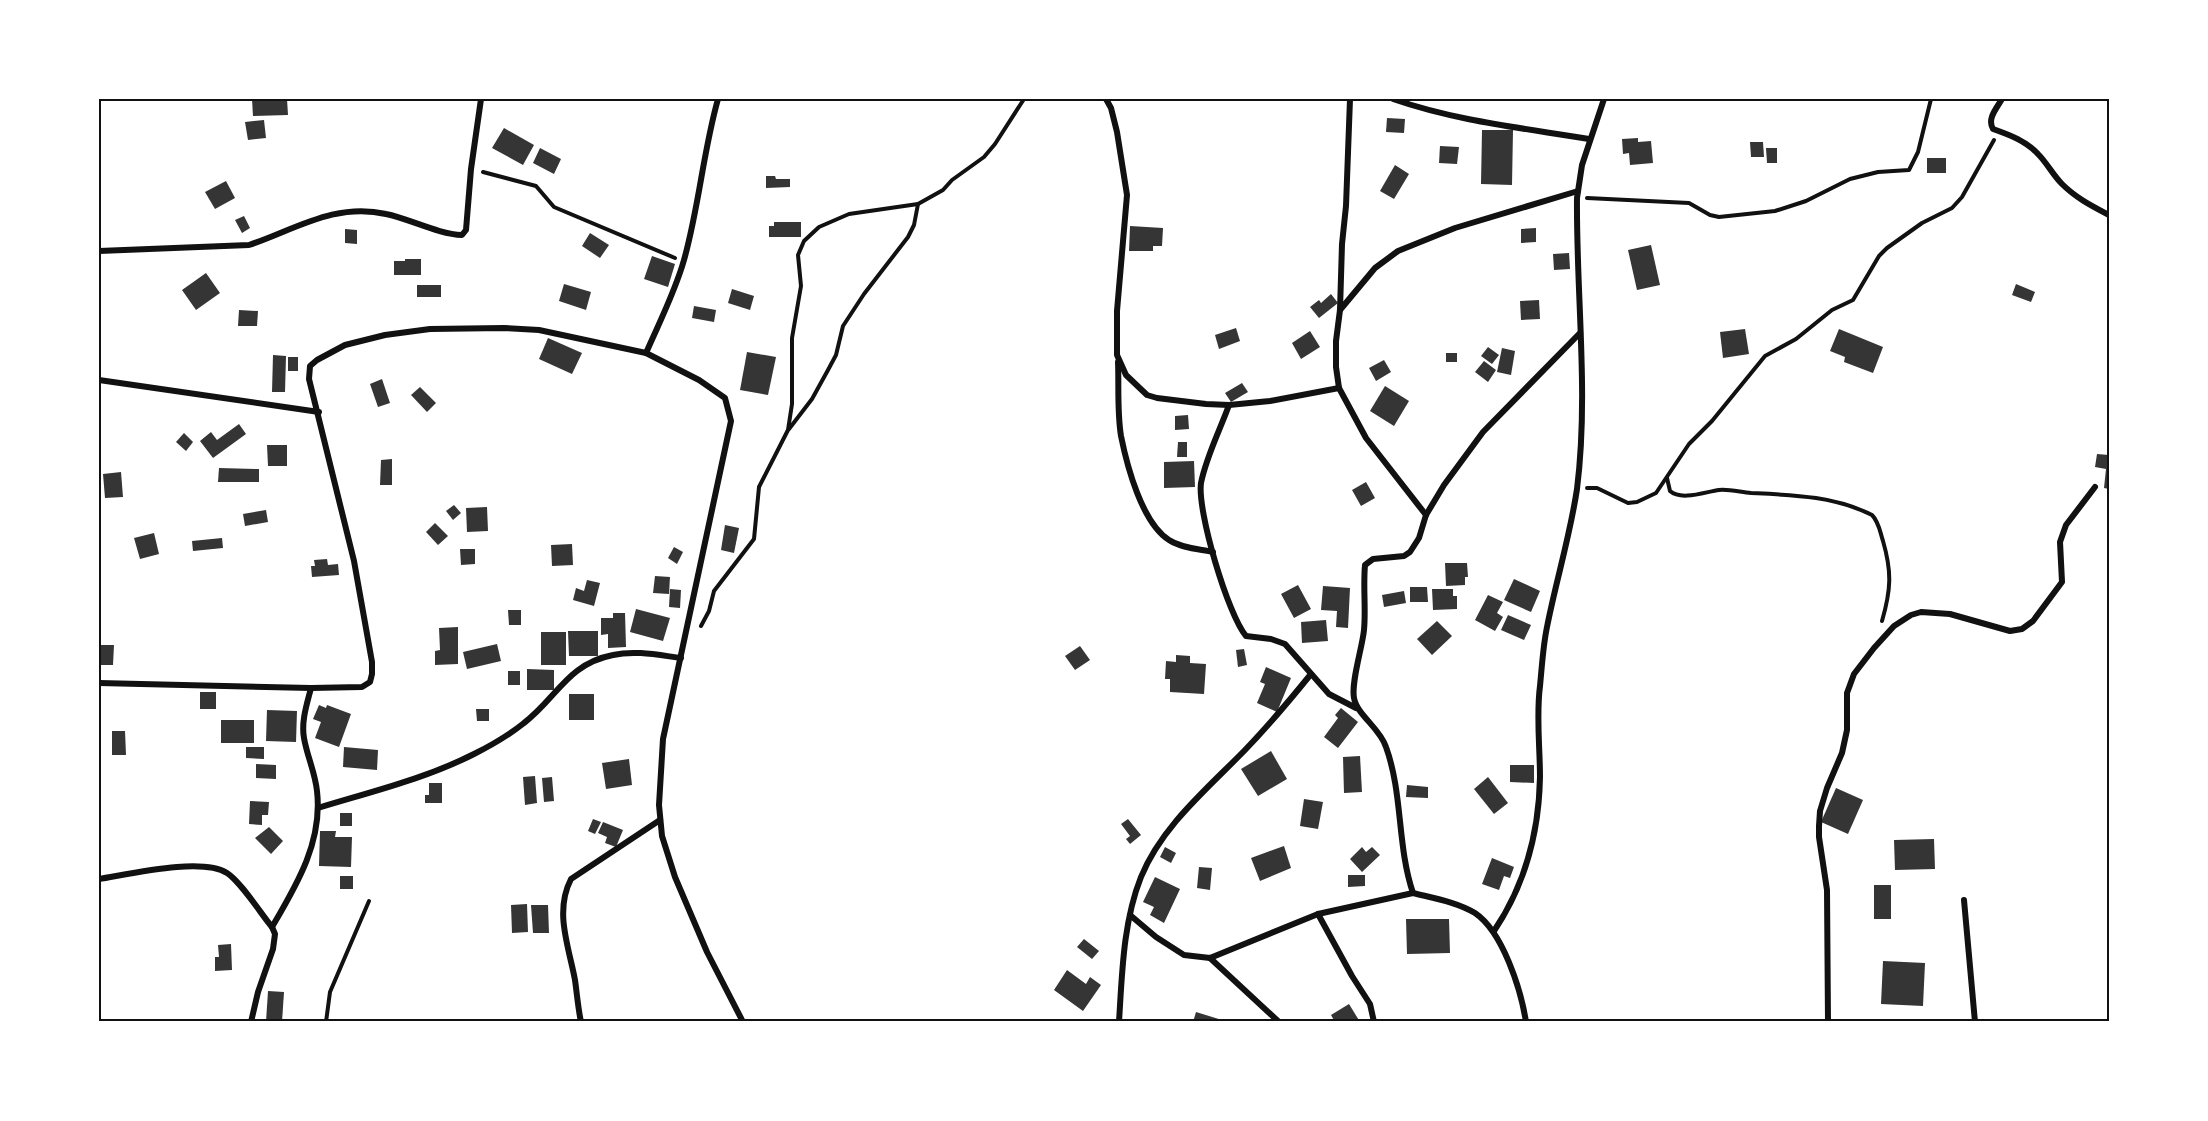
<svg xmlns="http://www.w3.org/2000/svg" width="2208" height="1121" font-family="Lato,sans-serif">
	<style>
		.building { fill: #353535 }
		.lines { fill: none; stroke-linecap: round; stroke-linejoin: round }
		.path { stroke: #111; stroke-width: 4 }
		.minor { stroke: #111; stroke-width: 6 }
		.neatline { fill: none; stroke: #111; stroke-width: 2 }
	</style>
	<rect width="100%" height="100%" fill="#fff"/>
	<g class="building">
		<polygon points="252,99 287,99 288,115 253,116"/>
		<polygon points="1387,118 1405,119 1404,133 1386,132"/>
		<polygon points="264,120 266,138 248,140 245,122"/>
		<polygon points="504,128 534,145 523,165 492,148"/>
		<polygon points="1482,130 1513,130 1512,185 1481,184"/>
		<polygon points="1638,138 1638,142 1651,141 1653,163 1630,165 1629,153 1623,154 1622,139"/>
		<polygon points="1750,142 1763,142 1764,157 1751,157"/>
		<polygon points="1440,146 1459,147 1457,164 1439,163"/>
		<polygon points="540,148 561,159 554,174 533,163"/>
		<polygon points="1766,148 1777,148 1777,163 1767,163"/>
		<rect x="1927" y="158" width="19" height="15"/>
		<polygon points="1395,165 1409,174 1394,199 1380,191"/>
		<polygon points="766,176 775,176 776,179 790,179 790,187 766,188"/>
		<polygon points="226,181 235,198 215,209 205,192"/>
		<polygon points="244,216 250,228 242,233 235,220"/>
		<polygon points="774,222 801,222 801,237 769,237 769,226 774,226"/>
		<polygon points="1130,226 1163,228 1162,246 1153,246 1153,251 1129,251"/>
		<polygon points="1536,228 1536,242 1521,243 1521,229"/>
		<polygon points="345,229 357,230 357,244 345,243"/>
		<polygon points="590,233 609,245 600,258 582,246"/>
		<polygon points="1651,245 1660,285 1637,290 1628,250"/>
		<polygon points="1569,253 1570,269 1554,270 1553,254"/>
		<polygon points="652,256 675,264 668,287 644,279"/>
		<polygon points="405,259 421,259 421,275 394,275 394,261 405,261"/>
		<polygon points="206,273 220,293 196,310 182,290"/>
		<polygon points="564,284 591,292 586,310 559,301"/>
		<polygon points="2016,284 2035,292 2031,302 2012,295"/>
		<rect x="417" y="285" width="24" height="12"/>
		<polygon points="732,289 754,296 750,310 728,303"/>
		<polygon points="1331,294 1338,303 1319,318 1310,307 1319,300 1321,303"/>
		<polygon points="1539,300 1540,319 1521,320 1520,301"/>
		<polygon points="694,306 716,310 714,322 692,318"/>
		<polygon points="239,310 258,311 257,326 238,326"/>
		<polygon points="1236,328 1240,341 1219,349 1215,335"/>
		<polygon points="1745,329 1749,354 1723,358 1720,332"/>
		<polygon points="1839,329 1883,347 1873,373 1844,362 1845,357 1830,351"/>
		<polygon points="1310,331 1320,347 1301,359 1292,343"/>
		<polygon points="548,338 582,353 572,374 539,359"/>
		<polygon points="1488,347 1499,355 1492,364 1481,356"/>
		<polygon points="1502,348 1515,351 1511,375 1497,372"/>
		<polygon points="747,352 776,357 768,395 740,390"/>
		<rect x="1446" y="353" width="11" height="9"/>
		<polygon points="273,355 286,356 285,392 272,392"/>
		<rect x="288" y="357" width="10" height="14"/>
		<polygon points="1384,360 1391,372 1376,381 1369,368"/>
		<polygon points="1484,361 1496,370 1488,382 1475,372"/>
		<polygon points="382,379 390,403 378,407 370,384"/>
		<polygon points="1242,383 1248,392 1231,402 1225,393"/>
		<polygon points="1385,386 1409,401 1394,426 1370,411"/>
		<polygon points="420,387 436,403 427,412 411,395"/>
		<polygon points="1188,415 1189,429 1175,430 1175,416"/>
		<polygon points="239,424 246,434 213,458 200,441 211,432 217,440"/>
		<polygon points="184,433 193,442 186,451 176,442"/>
		<polygon points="1178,442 1187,442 1187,457 1177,457"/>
		<polygon points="267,445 287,445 287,466 268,466"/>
		<polygon points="2097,454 2109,455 2109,489 2104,488 2106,469 2095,467"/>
		<polygon points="392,459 392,485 380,485 381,460"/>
		<polygon points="1194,461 1195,487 1164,488 1164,462"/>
		<polygon points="219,468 259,469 259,482 218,482"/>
		<polygon points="121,472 123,497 105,498 103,474"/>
		<polygon points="1366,482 1375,498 1361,506 1352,490"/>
		<polygon points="454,505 461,513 453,520 446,511"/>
		<polygon points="487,507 488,531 467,532 466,508"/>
		<polygon points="266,510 268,522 245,526 243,514"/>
		<polygon points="435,523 448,536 438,545 426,532"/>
		<polygon points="725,525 739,528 734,553 721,550"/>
		<polygon points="154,533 159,554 140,559 134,538"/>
		<polygon points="222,538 223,548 193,551 192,541"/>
		<polygon points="572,544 573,565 552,566 551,545"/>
		<polygon points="674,547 683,552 677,564 668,558"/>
		<polygon points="460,549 475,549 475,564 461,565"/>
		<polygon points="327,559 328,565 338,564 339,575 312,577 311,566 315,566 314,560"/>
		<polygon points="1445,563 1467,563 1468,577 1465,577 1465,585 1446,586"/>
		<polygon points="655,576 670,577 669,594 653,593"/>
		<polygon points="1514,579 1540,591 1531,612 1504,600"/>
		<polygon points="587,580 600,583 594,606 573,600 576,588 584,591"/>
		<polygon points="1298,585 1311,609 1294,618 1281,594"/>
		<polygon points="1323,586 1350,588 1348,628 1336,627 1337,611 1321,610"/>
		<polygon points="1410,587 1427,587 1428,602 1410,602"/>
		<polygon points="670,589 681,590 680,608 669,607"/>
		<polygon points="1432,589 1453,589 1453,596 1457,596 1457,609 1433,610"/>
		<polygon points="1404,591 1406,603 1384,607 1382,595"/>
		<polygon points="1488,595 1503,602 1497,613 1503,617 1495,631 1475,620"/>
		<polygon points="636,609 670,618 663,641 630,632"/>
		<polygon points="508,610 521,610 521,625 509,625"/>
		<polygon points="613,613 625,613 626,647 608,648 608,634 601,635 601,618 613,618"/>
		<polygon points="1508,615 1531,625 1524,640 1501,630"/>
		<polygon points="1326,620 1328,641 1302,643 1301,622"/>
		<polygon points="1437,621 1452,636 1432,655 1417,639"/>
		<polygon points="458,627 458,664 435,665 435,651 440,650 439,628"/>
		<polygon points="568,631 598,631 598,656 569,656"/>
		<rect x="541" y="632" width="25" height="33"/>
		<polygon points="497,644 501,661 467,669 463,652"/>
		<polygon points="99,645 114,645 113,665 99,665"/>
		<polygon points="1080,646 1090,660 1075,670 1065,656"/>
		<polygon points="1244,649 1247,665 1238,667 1236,650"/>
		<polygon points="1176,655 1190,656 1190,663 1206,664 1204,694 1170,692 1170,679 1165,679 1166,661 1176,662"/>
		<polygon points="1266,667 1291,678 1277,712 1257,703 1265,684 1260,682"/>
		<polygon points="527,669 554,670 554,690 527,690"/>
		<rect x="508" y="671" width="12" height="14"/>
		<rect x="200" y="692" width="16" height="17"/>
		<rect x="569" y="694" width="25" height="26"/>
		<polygon points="319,705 326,708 327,705 351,714 339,747 315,738 321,722 313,719"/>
		<polygon points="1341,708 1358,722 1338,748 1324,737 1338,718 1335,715"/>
		<polygon points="476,709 489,709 489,721 477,721"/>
		<polygon points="267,710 297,711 296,742 266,741"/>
		<rect x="221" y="720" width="33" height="23"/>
		<polygon points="112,731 125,731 126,755 112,755"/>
		<polygon points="246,747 264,747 264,759 246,758"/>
		<polygon points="344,747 378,750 377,770 343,767"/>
		<polygon points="1271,751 1287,779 1258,796 1241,769"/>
		<polygon points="1360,756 1362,792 1344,793 1343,757"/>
		<polygon points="629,759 632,785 606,789 602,763"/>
		<polygon points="256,764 276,765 276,779 256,778"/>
		<polygon points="1510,765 1534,765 1534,783 1510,782"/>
		<polygon points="535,776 537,803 525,805 523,777"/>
		<polygon points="552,777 554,801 544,802 542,778"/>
		<polygon points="1488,777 1508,803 1494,814 1474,789"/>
		<polygon points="429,783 442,783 442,803 425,803 425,795 429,795"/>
		<polygon points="1407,785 1428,787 1428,798 1406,797"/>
		<polygon points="1836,788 1863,800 1848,834 1821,822"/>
		<polygon points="1304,799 1323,802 1318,829 1300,826"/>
		<polygon points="250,801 269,802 268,815 262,815 262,825 249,824"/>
		<rect x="340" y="813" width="12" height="13"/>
		<polygon points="593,819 601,822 595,834 588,831"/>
		<polygon points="1128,819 1141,835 1130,844 1126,839 1130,836 1121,824"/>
		<polygon points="603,822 623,830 616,847 605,843 607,837 598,833"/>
		<polygon points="269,827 283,841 271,854 255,838"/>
		<polygon points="320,831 336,831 335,837 352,837 351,867 319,866"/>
		<polygon points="1934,839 1935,869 1895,870 1894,840"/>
		<polygon points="1284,846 1291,868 1260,881 1251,858"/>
		<polygon points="1165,847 1176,853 1171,863 1160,857"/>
		<polygon points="1362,847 1366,852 1372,847 1380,855 1362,872 1350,859"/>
		<polygon points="1492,858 1514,867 1510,878 1504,876 1499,890 1482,884"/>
		<polygon points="1199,867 1212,868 1210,890 1197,888"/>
		<polygon points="1348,875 1365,875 1365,886 1348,887"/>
		<rect x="340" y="876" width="13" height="13"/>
		<polygon points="1155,877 1180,889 1164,923 1150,915 1154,907 1143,902"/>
		<rect x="1874" y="885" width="17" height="34"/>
		<polygon points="527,904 528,932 512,933 511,905"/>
		<polygon points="531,905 548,905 549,933 533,933"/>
		<polygon points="1406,919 1449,919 1450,953 1407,954"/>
		<polygon points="1084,939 1099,951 1092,959 1077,947"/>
		<polygon points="231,944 232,970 215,971 215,957 219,957 218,945"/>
		<polygon points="1883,961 1925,963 1923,1006 1881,1004"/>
		<polygon points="1067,970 1086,984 1090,977 1101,985 1083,1011 1054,990"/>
		<polygon points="268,991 284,992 282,1022 266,1022"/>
		<polygon points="1349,1004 1360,1022 1335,1022 1331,1015"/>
		<polygon points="1196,1012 1222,1020 1221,1022 1193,1022"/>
	</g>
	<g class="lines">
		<g class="path">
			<polyline points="483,172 536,186 554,207 675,258"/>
			<polyline points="1587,198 1689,203 1710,215 1719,217 1775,211 1806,201 1850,179 1878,172 1909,170 1918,152 1931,99"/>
			<polyline points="789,429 812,399 828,370 836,355 843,326 864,294 908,237 914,225 918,204"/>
			<path d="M 1667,478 L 1670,491 C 1681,501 1705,492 1719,490 C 1729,489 1740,492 1751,493 C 1793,495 1834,496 1872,515 C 1879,522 1880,532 1883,541 C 1892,572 1891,590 1882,621"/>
			<polyline points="1587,488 1597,488 1628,503 1637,502 1656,493 1689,444 1712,421 1765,356 1796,339 1832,310 1853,300 1879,256 1887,248 1922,223 1952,208 1962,197 1994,140"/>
			<polyline points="701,626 709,611 714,591 754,539 759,487 788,430 792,404 792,338 801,286 798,255 804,241 819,227 849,214 918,204 943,190 952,180 984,157 995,144 1024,99"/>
			<polyline points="326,1022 330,992 369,901"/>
		</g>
		<g class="minor">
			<polyline points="1106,99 1111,108 1117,132 1127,195 1117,311 1117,355 1126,375 1147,395 1157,398 1206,404 1229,405 1270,401 1339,388"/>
			<polyline points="1350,99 1346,206 1342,244 1340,310 1336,341 1336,367 1339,388 1366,438 1426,515"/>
			<path d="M 1393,99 C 1456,121 1523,128 1589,139"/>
			<path d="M 2002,99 C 1996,109 1987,119 1993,129 C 2010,135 2026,141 2038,154 C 2047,163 2053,175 2062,184 C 2076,198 2092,206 2109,215"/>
			<path d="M 99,251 L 249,245 C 294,230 335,202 386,214 C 410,219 438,234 462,235 L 466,230 L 471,169 L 481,99"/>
			<polyline points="1340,310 1375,268 1398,251 1455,228 1578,191"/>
			<path d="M 646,353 C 659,323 675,292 684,260 C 699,207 703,152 718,99"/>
			<path d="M 1118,362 C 1119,386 1117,412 1121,436 C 1127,466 1142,523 1169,540 C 1181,548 1199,549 1213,552"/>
			<polyline points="99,380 319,412"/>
			<path d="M 1229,405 C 1220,430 1206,457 1201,483 C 1197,511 1228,615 1246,636 L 1271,639 L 1285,644 L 1329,694 L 1356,708"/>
			<polyline points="99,683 311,688 362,687 370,682 372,674 372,662 354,561 309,379 310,366 317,360 345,345 385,335 430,329 504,328 539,330 646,353 699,380 725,398 731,421 663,739 659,805 662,836 675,877 707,952 743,1022"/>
			<path d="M 318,808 C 370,792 425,779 474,754 C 490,746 509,735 524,723 C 557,698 567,664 613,655 C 635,650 658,655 681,658"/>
			<path d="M 99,879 C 130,874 202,857 227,873 C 241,882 261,914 272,927 L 275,934 L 273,949 L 258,992 L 251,1022"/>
			<polyline points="1964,900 1975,1022"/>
			<polyline points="1318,914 1352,976 1370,1004 1374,1022"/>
			<polyline points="1130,915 1156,937 1184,955 1210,958 1318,914 1413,893"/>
			<path d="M 272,927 C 296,886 323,842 317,791 C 315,772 307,756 304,738 C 301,721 307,704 311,688"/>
			<path d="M 1494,931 C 1525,885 1539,832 1540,777 C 1540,747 1536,716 1540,686 C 1542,666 1543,646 1547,627 C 1556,581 1570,536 1577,489 C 1589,393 1576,294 1577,198 L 1582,165 L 1604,99"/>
			<polyline points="1210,958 1279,1022"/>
			<path d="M 581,1022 C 578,1008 577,994 575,980 C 569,947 554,912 571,879 L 660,820"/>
			<path d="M 1119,1022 C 1122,975 1123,922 1141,877 C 1162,826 1207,789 1245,750 C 1268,726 1290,700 1311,674"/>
			<path d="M 1526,1022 C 1521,990 1503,932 1475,913 C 1457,902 1433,898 1413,893 C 1397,846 1403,794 1386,747 C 1380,728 1357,715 1354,698 C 1351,682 1362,649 1364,630 C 1366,609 1363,587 1365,565 L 1373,559 L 1404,556 L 1410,552 L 1419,538 L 1426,515 L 1444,485 L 1483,432 L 1580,333"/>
			<polyline points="1828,1022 1827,890 1819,837 1819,826 1820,811 1827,788 1842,753 1847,730 1847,693 1854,674 1874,648 1894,626 1911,615 1921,612 1950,614 2010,631 2022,629 2033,621 2062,582 2060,542 2066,525 2095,487"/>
		</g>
	</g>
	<rect width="2208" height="1121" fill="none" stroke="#ffffff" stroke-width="201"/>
	<rect x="100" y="100" width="2008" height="920" class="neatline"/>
</svg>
